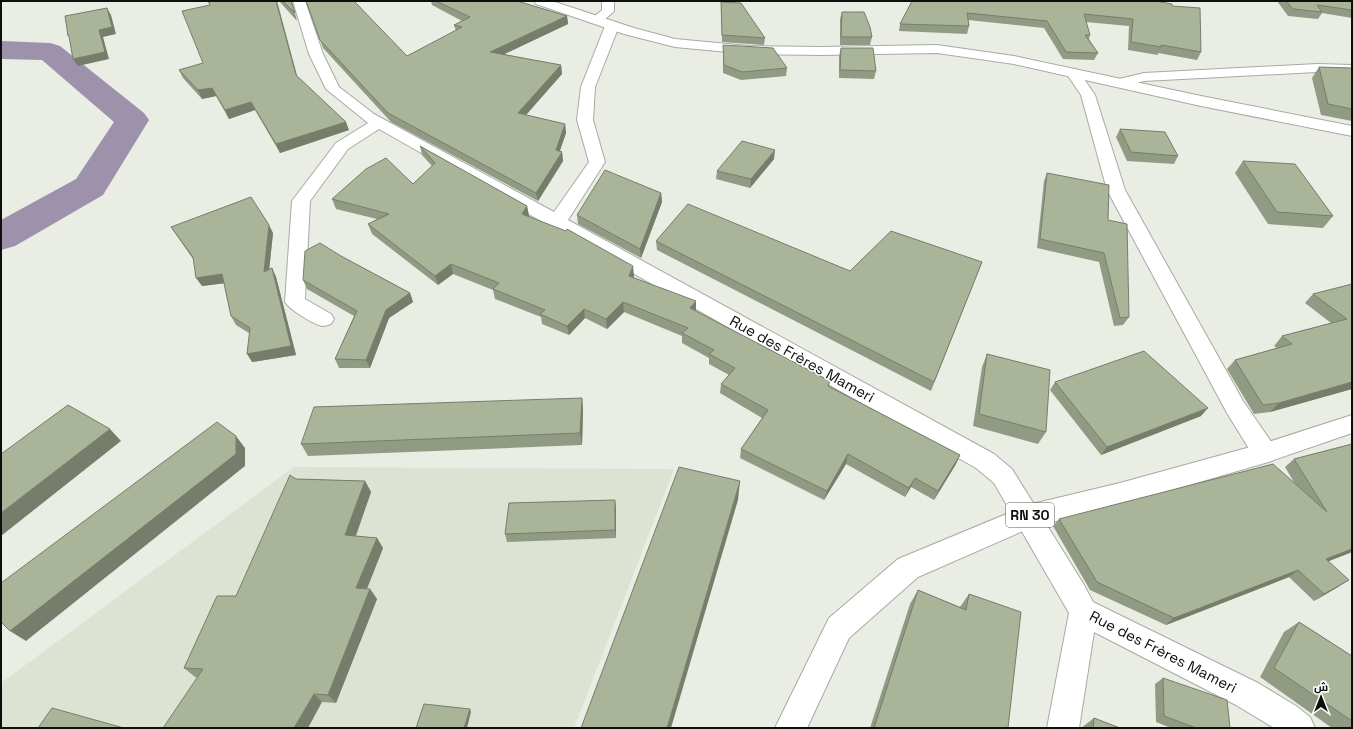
<svg xmlns="http://www.w3.org/2000/svg" width="1353" height="729" font-family="'Space Grotesk',Cairo,sans-serif">
	<style>
		.built { fill: #dce3d3 }
		.lines { fill: none; stroke-linecap: round; stroke-linejoin: round }
		.river { fill: #9e91ab; fill-rule: evenodd }
		.minor-casing { stroke: #a7aba3; stroke-width: 2 }
		.major-casing { stroke: #a7aba3; stroke-width: 2 }
		.minor { fill: #fff; fill-rule: evenodd }
		.major { fill: #fff; fill-rule: evenodd }
		.wall { fill: #919b84 }
		.shaded-wall { fill: #767e6b }
		.building { fill: #a9b499; stroke: #767e6b }
		.labels { text-anchor: middle; stroke-width: 3; stroke-linejoin: round; paint-order: stroke }
		.shield { fill: #fff; stroke: #565755; stroke-width: 1 }
		.shield-label { font-size: 14px; font-weight: bold; fill: #0d0f0c }
		.street-label { font-size: 15px; fill: #0d0f0c; stroke: #fff }
	</style>
	<rect width="100%" height="100%" fill="#e9ede4"/>
	<polygon class="built" points="294,467 674,469 574,728 1,728 1,683"/>
	<g class="lines">
		<polygon class="river" points="1,41 50,43 60,46 144,113 149,120 103,195 15,246 1,250 1,220 76,179 114,122 42,60 1,59"/>
		<defs>
			<g id="minor">
				<path d="M 293,1 L 305,1 L 323,54 L 339,87 L 374,114 L 554,212 L 589,162 L 577,120 L 581,87 L 605,26 L 607,23 L 617,23 L 619,26 L 595,87 L 593,120 L 605,162 L 568,220 L 994,454 L 1012,469 L 1084,585 L 1093,602 L 1258,683 L 1296,706 L 1310,717 L 1315,728 L 1274,728 L 1236,705 L 1094,632 L 1079,728 L 1047,728 L 1069,613 L 994,483 L 976,468 L 379,129 L 348,149 L 310,201 L 305,299 L 331,314 L 334,319 L 331,324 C 328,325 325,326 322,326 C 313,324 290,310 285,302 L 292,201 L 336,143 L 368,123 L 326,89 L 309,54 Z"/>
				<polygon points="602,1 614,1 614,11 601,23 591,23 590,20 602,10"/>
				<polygon points="1317,64 1352,65 1352,73 1317,72 1144,81 1120,87 1115,86 1113,83 1115,80 1144,73"/>
				<polygon points="1073,69 1078,70 1095,95 1125,190 1243,401 1274,446 1277,453 1274,460 1265,463 1256,460 1227,413 1107,190 1081,95 1066,73 1068,70"/>
			</g>
			<g id="major">
				<polygon points="534,1 552,1 634,28 675,39 749,46 822,47 937,45 1014,56 1201,96 1352,126 1352,136 1201,106 1014,64 937,53 822,55 749,54 675,47 624,34 536,4"/>
				<polygon points="1352,415 1352,433 1265,463 1120,505 1032,527 918,577 849,638 807,728 775,728 829,618 898,559 1028,505 1120,483 1265,443"/>
			</g>
		</defs>
		<use href="#minor" class="minor-casing"/>
		<use href="#major" class="major-casing"/>
		<use href="#minor" class="minor"/>
		<use href="#major" class="major"/>
	</g>
	<g class="wall">
		<polygon points="279,1 292,1 297,21"/>
		<polygon points="306,1 407,56 456,31 454,25 462,21 432,5 431,1 517,1 567,16 568,24 503,54 561,65 562,74 525,115 565,124 566,133 560,151 562,152 563,161 538,201 391,122 323,48"/>
		<polygon points="912,1 1172,6 1201,52 1197,60 1158,53 1158,55 1128,50 1129,26 1086,22 1090,35 1089,39 1098,53 1094,60 1063,59 1044,28 968,20 969,26 967,34 899,31 900,24"/>
		<polygon points="1277,1 1352,1 1352,18 1322,13 1318,19 1288,16"/>
		<polygon points="721,2 765,38 764,45 722,42"/>
		<polygon points="210,5 297,76 349,130 280,153 255,110 229,119 216,96 202,99 183,78 179,70 203,63"/>
		<polygon points="842,12 872,37 870,45 840,45 840,19"/>
		<polygon points="723,45 787,68 786,76 741,80 723,73"/>
		<polygon points="841,48 876,71 874,79 839,78 839,56"/>
		<polygon points="1319,67 1352,68 1352,121 1321,115 1312,78"/>
		<polygon points="1120,129 1178,156 1174,164 1127,161 1116,137"/>
		<polygon points="420,146 527,206 529,216 634,276 633,277 696,311 829,386 960,455 956,464 934,500 911,487 905,497 846,464 824,500 740,458 741,449 762,418 720,393 721,384 729,375 709,364 709,358 682,343 682,336 624,312 607,329 585,318 569,335 542,324 541,317 495,299 493,290 453,274 438,285 372,234 368,224 377,219 336,209 332,199 413,184 432,166 422,155"/>
		<polygon points="774,159 750,188 716,179 717,171"/>
		<polygon points="1243,161 1333,216 1323,228 1268,224 1235,173"/>
		<polygon points="1047,173 1108,220 1129,317 1123,325 1114,326 1099,262 1037,248 1044,181"/>
		<polygon points="661,193 662,202 641,258 578,224 577,215"/>
		<polygon points="171,227 273,233 269,269 272,268 276,277 296,355 252,362 249,333 236,325 231,316 224,283 202,286 193,259 177,236"/>
		<polygon points="656,241 850,271 982,262 931,391 657,250"/>
		<polygon points="341,256 410,293 413,302 389,318 370,368 339,368 335,359 354,316 307,289 303,280"/>
		<polygon points="1352,284 1352,389 1270,412 1254,414 1227,369 1235,360 1277,348 1274,346 1282,336 1331,323 1305,303 1313,294"/>
		<polygon points="987,354 1046,432 1038,444 973,426 982,367"/>
		<polygon points="1055,382 1201,416 1101,455 1050,390"/>
		<polygon points="582,398 583,410 582,445 308,456 301,444"/>
		<polygon points="1352,444 1352,552 1329,561 1338,587 1314,601 1289,577 1166,625 1090,590 1053,526 1059,519 1295,484 1285,467 1294,459"/>
		<polygon points="296,479 365,481 371,492 356,536 377,538 383,548 367,589 370,589 377,599 336,703 322,702 195,677 184,668 236,596"/>
		<polygon points="616,508 616,538 507,542 505,534"/>
		<polygon points="918,590 960,607 969,594 1008,728 870,728 910,604"/>
		<polygon points="1299,622 1352,656 1352,728 1332,728 1260,677 1284,632"/>
		<polygon points="1163,678 1230,728 1171,728 1156,722 1155,684"/>
		<polygon points="1094,718 1120,728 1081,728"/>
	</g>
	<g class="shaded-wall">
		<polygon points="276,1 277,1 299,83 296,75"/>
		<polygon points="107,8 111,15 116,34 103,37 109,59 78,66 73,59 99,30"/>
		<polygon points="567,16 568,24 492,60 490,52"/>
		<polygon points="561,65 562,74 520,122 518,113"/>
		<polygon points="212,88 216,96 202,99 198,90"/>
		<polygon points="251,102 255,110 229,119 225,110"/>
		<polygon points="346,122 349,130 280,153 276,144"/>
		<polygon points="565,124 566,133 557,158 556,150"/>
		<polygon points="775,150 774,159 750,188 751,179"/>
		<polygon points="562,152 563,161 538,201 536,193"/>
		<polygon points="661,193 662,202 641,258 640,249"/>
		<polygon points="527,206 529,216 524,223 522,214"/>
		<polygon points="269,225 273,233 268,281 264,272"/>
		<polygon points="451,264 453,274 438,285 435,276"/>
		<polygon points="633,266 634,276 630,286 629,276"/>
		<polygon points="272,268 276,277 296,355 252,362 247,354"/>
		<polygon points="222,274 227,283 202,286 196,278"/>
		<polygon points="410,293 413,302 389,318 370,368 366,360 386,310"/>
		<polygon points="696,301 696,311 690,308"/>
		<polygon points="623,302 624,312 607,329 606,319"/>
		<polygon points="584,309 585,318 569,335 567,326"/>
		<polygon points="1352,382 1352,389 1270,412 1279,403"/>
		<polygon points="582,398 583,410 582,445 580,433"/>
		<polygon points="1208,408 1201,416 1101,455 1107,447"/>
		<polygon points="110,429 121,441 1,536 1,513"/>
		<polygon points="236,436 245,448 245,466 26,641 10,631"/>
		<polygon points="848,454 846,464 824,500 827,491"/>
		<polygon points="960,455 956,464 934,500 938,491"/>
		<polygon points="915,478 911,487 905,497 909,488"/>
		<polygon points="365,481 371,492 352,546 345,535"/>
		<polygon points="740,481 738,500 671,728 667,728"/>
		<polygon points="615,500 616,508 616,538 615,530"/>
		<polygon points="377,538 383,548 363,598 356,588"/>
		<polygon points="1352,549 1352,552 1316,566 1326,559"/>
		<polygon points="1298,570 1289,577 1166,625 1174,618"/>
		<polygon points="1349,580 1338,587 1314,601 1324,594"/>
		<polygon points="370,589 377,599 336,703 328,695"/>
		<polygon points="314,694 322,702 308,728 294,728"/>
		<polygon points="470,709 471,712 467,728 464,728"/>
	</g>
	<g class="building">
		<polygon points="208,1 276,1 296,75 346,122 276,144 251,102 225,110 212,88 198,90 179,70 203,63 182,11 210,5"/>
		<polygon points="283,1 291,1 295,13"/>
		<polygon points="306,1 354,1 407,56 462,27 454,25 470,17 436,1 517,1 567,16 490,52 561,65 518,113 565,124 556,150 562,152 536,193 388,113 320,40"/>
		<polygon points="912,1 1155,1 1172,4 1172,6 1200,8 1201,52 1161,45 1161,47 1131,42 1133,19 1084,14 1090,35 1085,35 1098,53 1066,52 1047,21 967,13 969,26 900,24"/>
		<polygon points="1286,1 1352,1 1352,10 1317,5 1322,12 1293,9"/>
		<polygon points="721,2 741,3 765,38 722,35"/>
		<polygon points="107,8 112,27 99,30 105,52 73,59 69,36 68,36 65,16"/>
		<polygon points="842,12 864,12 870,27 872,37 841,37"/>
		<polygon points="723,45 773,48 787,68 742,72 724,65"/>
		<polygon points="841,48 873,48 876,71 840,70"/>
		<polygon points="1319,67 1352,68 1352,109 1328,104"/>
		<polygon points="1120,129 1165,132 1178,156 1131,152"/>
		<polygon points="742,141 775,150 751,179 717,171"/>
		<polygon points="420,146 527,206 522,214 566,231 567,229 633,266 629,276 696,301 690,308 830,381 828,386 960,455 938,491 915,478 909,488 848,454 827,491 741,449 768,410 721,384 735,368 709,354 714,350 682,333 688,328 623,302 606,319 584,309 567,326 540,314 545,310 493,289 499,283 451,264 435,276 368,224 389,214 332,199 366,169 386,158 413,184 435,163"/>
		<polygon points="1243,161 1295,164 1333,216 1277,212"/>
		<polygon points="605,170 661,193 640,249 577,215"/>
		<polygon points="1047,173 1109,185 1108,220 1127,224 1129,317 1120,318 1104,253 1040,239"/>
		<polygon points="251,197 269,225 264,272 272,268 291,346 247,354 250,328 231,316 222,274 196,278 193,257 171,227"/>
		<polygon points="688,204 850,271 891,231 982,262 934,382 656,241"/>
		<polygon points="320,243 341,256 410,293 386,310 366,360 335,359 357,311 303,280 305,251"/>
		<polygon points="1352,284 1352,382 1279,403 1263,405 1235,360 1292,344 1282,336 1347,319 1313,294"/>
		<polygon points="1144,351 1208,408 1107,447 1055,382"/>
		<polygon points="987,354 1050,370 1046,432 979,414"/>
		<polygon points="582,398 580,433 301,444 314,407"/>
		<polygon points="68,405 110,429 1,513 1,454"/>
		<polygon points="217,422 236,436 236,454 10,631 1,622 1,583"/>
		<polygon points="1352,444 1352,549 1326,559 1349,580 1324,594 1298,570 1174,618 1097,582 1059,519 1273,464 1327,512 1294,459"/>
		<polygon points="679,467 740,481 667,728 581,728"/>
		<polygon points="290,475 296,479 365,481 345,535 377,538 356,588 370,589 328,695 314,694 294,728 163,728 203,669 184,668 217,596 236,596"/>
		<polygon points="615,500 615,530 505,534 509,503"/>
		<polygon points="918,590 966,610 969,594 1021,612 1008,728 874,728"/>
		<polygon points="1299,622 1352,656 1352,721 1274,668"/>
		<polygon points="1163,678 1227,700 1230,728 1196,728 1164,716"/>
		<polygon points="424,704 470,709 464,728 416,728"/>
		<polygon points="52,708 124,728 38,728"/>
		<polygon points="1094,718 1120,728 1093,728"/>
	</g>
	<g class="labels">
		<rect class="shield" x="1006" y="503" width="48" height="24" rx="3"/>
		<g class="shield-label">
			<text x="1030" y="520">RN 30</text>
		</g>
		<g class="street-label">
			<text transform="translate(802 359) rotate(29)" y="5">Rue des Frères Mameri</text>
			<text transform="translate(1163 652) rotate(27)" y="5">Rue des Frères Mameri</text>
		</g>
	</g>
	<rect width="1353" height="729" fill="none" stroke="#0d0f0c" stroke-width="4"/>
	<g transform="translate(1321 697)" stroke="#ffffff" stroke-width="3" paint-order="stroke">
	<path d="M0-3L7 15L0 10L-7 15Z" fill="#0d0f0c"/>
	<text y="-6" font-size="11" font-weight="bold" text-anchor="middle" fill="#0d0f0c">ش</text>
	</g>
</svg>
